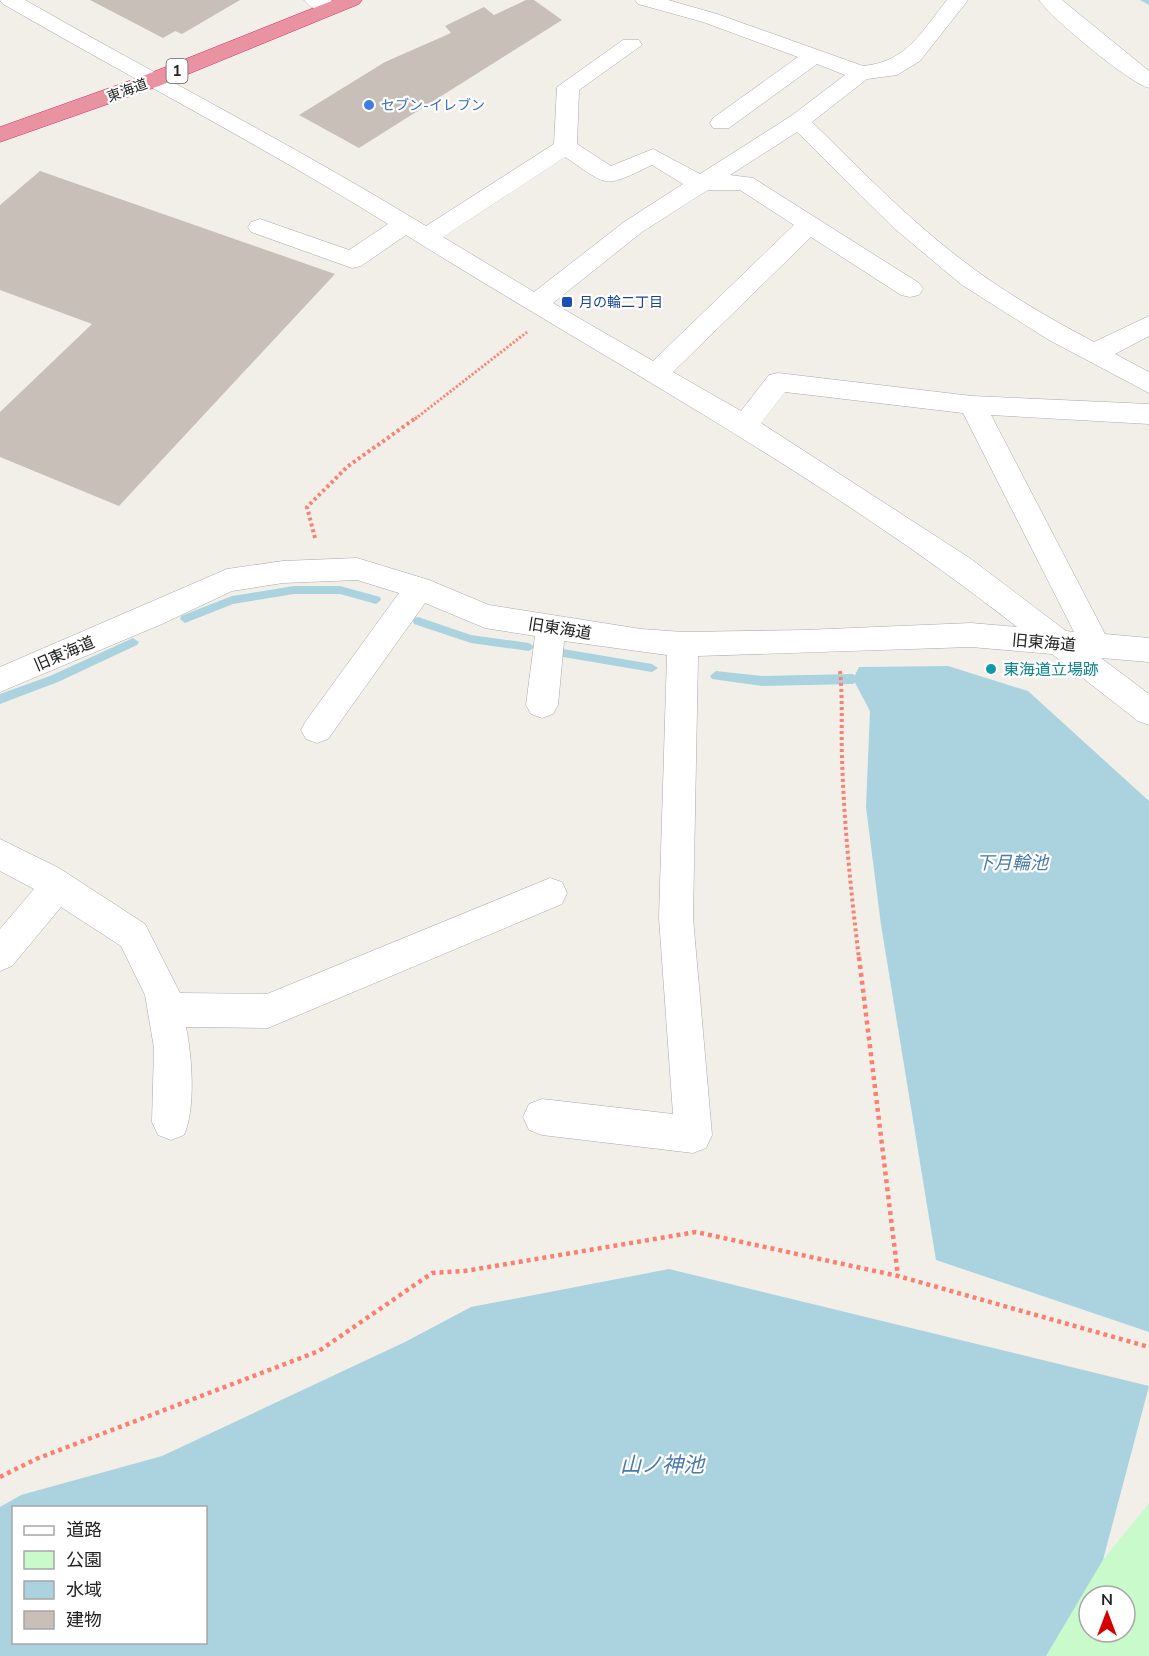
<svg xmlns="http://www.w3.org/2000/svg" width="1149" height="1656" font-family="'Nunito Sans','Noto Sans JP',sans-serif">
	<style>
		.park { fill: #c8facc; fill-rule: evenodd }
		.water { fill: #aad3df; fill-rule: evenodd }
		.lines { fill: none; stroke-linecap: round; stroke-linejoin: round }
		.stream { fill: #aad3df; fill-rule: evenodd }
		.building { fill: #c7bfb8 }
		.minor-casing { stroke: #a9a9a9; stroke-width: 1 }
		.highway-casing { stroke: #dc2a67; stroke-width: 1 }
		.path-far2 { stroke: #fa8072; stroke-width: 3; stroke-dasharray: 2 2; stroke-linecap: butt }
		.path-far1 { stroke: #fa8072; stroke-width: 4; stroke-dasharray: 3 3; stroke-linecap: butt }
		.path { stroke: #fa8072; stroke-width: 4.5; stroke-dasharray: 4 4; stroke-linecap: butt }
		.minor { fill: #fff; fill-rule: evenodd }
		.highway { fill: #e892a2; fill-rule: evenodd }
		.shop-dot { fill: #3f7fe0; stroke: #fff; stroke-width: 2 }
		.transit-dot { fill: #1a4fb4; stroke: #fff; stroke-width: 2 }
		.culture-dot { fill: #0f9aa8; stroke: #fff; stroke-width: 2 }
		.labels { text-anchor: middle; stroke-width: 4.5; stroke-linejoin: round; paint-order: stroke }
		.far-street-label { font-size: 14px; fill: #222; stroke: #fff }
		.far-shop-label { font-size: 14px; fill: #366cbe; stroke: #fff; text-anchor: start }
		.far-transit-label { font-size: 14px; fill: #164399; stroke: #fff; text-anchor: start }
		.shield { fill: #fff; stroke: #646464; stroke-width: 1.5 }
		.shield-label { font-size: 15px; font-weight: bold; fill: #222 }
		.street-label { font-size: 16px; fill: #222; stroke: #fff }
		.culture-label { font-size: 16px; fill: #0d838f; stroke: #fff; text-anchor: start }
		.water-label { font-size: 18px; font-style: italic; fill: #4a7aab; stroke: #fff }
		.near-water-label { font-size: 21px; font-style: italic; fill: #4a7aab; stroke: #fff }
	</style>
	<rect width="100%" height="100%" fill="#f2efe9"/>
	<path class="park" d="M 1149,1503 L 1149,1656 L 1046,1656 L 1103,1560 ZM 1089,1596 L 1125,1596 L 1125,1632 L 1089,1632 Z"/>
	<g class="water">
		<polygon points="948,666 1028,691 1149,801 1149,1332 936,1260 881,925 866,807 870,711 853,679 859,667"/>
		<path d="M 669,1269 L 1149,1386 L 1103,1560 L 1046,1656 L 0,1656 L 0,1507 L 21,1495 L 162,1456 L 405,1342 L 471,1307 ZM 14,1508 L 206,1508 L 206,1642 L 14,1642 Z"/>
	</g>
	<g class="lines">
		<g class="stream">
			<polygon points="1140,0 1149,0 1149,5"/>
			<polygon points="294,586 340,586 380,597 381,600 376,604 340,594 294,594 233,604 185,623 180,619 181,616 232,596"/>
			<polygon points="418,617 471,635 529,643 535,647 529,651 471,643 414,624 413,621 414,618"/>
			<polygon points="133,638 139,642 137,645 58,682 0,704 0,694 50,676"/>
			<polygon points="563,649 652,664 658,668 652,672 563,657 557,653"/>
			<polygon points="716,671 762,676 853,674 859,679 853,684 762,686 712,679 710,676"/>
		</g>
	</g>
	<g class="building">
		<polygon points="90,0 240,0 182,34 175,31 163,38"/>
		<polygon points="526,0 534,0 562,20 359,148 299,115 385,62 451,33 445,26 484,7 494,15"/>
		<polygon points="40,171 335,274 119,506 0,457 0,412 92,324 0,290 0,205"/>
	</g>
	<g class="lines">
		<defs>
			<g id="minor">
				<path d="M 0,0 L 25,0 C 158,76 295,146 426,226 L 554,144 L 557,87 L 623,40 L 639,40 L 642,45 L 579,90 L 577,144 L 611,166 L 653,149 L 700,174 L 791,116 L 845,75 L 817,64 L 729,128 L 713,128 L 710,123 L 713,118 L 798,57 L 703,22 L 638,4 L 635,0 L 668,0 L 717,14 L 863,66 C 907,62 921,32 947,0 L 968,0 L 920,61 L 897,75 L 867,79 L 812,122 C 859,168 905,216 958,257 C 1000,290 1047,317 1094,342 L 1149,316 L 1149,336 L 1115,354 L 1149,372 L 1149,393 L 1049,340 L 962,285 L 895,229 L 797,132 L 730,175 L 753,178 L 919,283 L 923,289 L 919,295 L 910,297 L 901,295 L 811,237 L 673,372 L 741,411 L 769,375 L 778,373 L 972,396 L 1149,404 L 1149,424 L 991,415 L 1105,634 L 1149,638 L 1149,662 L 1101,658 L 1149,694 L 1149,725 L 1138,721 L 1052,654 L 971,647 L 698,656 L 693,918 L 712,1135 L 706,1148 L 693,1153 L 542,1135 L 529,1130 L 523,1117 L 529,1104 L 542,1099 L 673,1114 L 659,918 L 667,655 L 564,641 L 558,705 L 553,714 L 542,718 L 531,714 L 526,705 L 535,636 L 485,628 L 425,603 L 328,739 L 317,743 L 306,739 L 301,730 L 306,721 L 399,593 L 357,580 L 283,583 L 232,591 L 162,624 L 0,692 L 0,667 L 227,569 L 283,561 L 357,558 L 429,580 L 489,605 L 641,629 L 683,632 L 805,630 L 971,623 L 1017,627 C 826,477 611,363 406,235 L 361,266 L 352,268 L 251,232 L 248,227 L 251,222 L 260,219 L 349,250 L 388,224 C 263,146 131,78 3,4 ZM 565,157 C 610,187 602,189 652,165 L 683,184 L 624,222 L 534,292 L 443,237 ZM 708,190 L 740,190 L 794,225 L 653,361 L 553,303 L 642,232 ZM 785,392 L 963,413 L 1074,632 L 1066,631 L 971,559 L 761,423 Z"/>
				<path d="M 304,0 L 331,0 L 343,8 L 339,12 C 328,15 311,10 304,0 Z"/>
				<path d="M 1039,0 L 1062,0 L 1149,71 L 1149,88 C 1129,83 1051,18 1039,0 Z"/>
				<path d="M 0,839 L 59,868 L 145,924 L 180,993 L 267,994 L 550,878 L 562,882 L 567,893 L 562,904 L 268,1028 L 186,1027 C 192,1056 196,1108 184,1135 L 171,1140 L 158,1135 L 152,1122 L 154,1048 L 145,995 L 121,946 L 61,907 L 12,966 L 0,971 L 0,929 L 34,889 L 0,871 Z"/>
			</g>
			<polygon id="highway" points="334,0 362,0 359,4 159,86 0,142 0,127 143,76"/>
		</defs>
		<use href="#minor" class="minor-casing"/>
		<use href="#highway" class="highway-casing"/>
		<polyline class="path-far2" points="415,419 527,332"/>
		<g class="path-far1">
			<polyline points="315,538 307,507 347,467 417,417"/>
			<path d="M 840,671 C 843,700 841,729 842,758 C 844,825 851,892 859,959"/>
		</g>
		<g class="path">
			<polyline points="859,957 898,1276"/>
			<polyline points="0,1477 36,1459 319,1351 432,1273 465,1271 696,1232 898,1276 1149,1347"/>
		</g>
		<use href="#minor" class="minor"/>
		<use href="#highway" class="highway"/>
	</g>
	<circle class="shop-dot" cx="369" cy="105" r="6"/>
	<rect class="transit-dot" x="561" y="296" width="12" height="12" rx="3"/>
	<circle class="culture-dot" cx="991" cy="669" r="6"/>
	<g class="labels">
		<g class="far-street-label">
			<text transform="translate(127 90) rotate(-20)" y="5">東海道</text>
		</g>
		<g class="far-shop-label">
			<text x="381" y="110">セブン-イレブン</text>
		</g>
		<g class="far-transit-label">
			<text x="579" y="307">月の輪二丁目</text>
		</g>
		<rect class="shield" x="166.5" y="59" width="21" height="24" rx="4.5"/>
		<g class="shield-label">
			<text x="177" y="76">1</text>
		</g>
		<g class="street-label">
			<text transform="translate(560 628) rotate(9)" y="6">旧東海道</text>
			<text transform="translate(1044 642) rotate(5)" y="6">旧東海道</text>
			<text transform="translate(64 653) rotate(-23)" y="6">旧東海道</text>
		</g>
		<g class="culture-label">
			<text x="1003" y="675">東海道立場跡</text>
		</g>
		<g class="water-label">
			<text x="1012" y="869">下月輪池</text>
		</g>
		<g class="near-water-label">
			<text x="662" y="1472">山ノ神池</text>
		</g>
	</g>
	<rect x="12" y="1506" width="195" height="138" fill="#ffffff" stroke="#a7a7a7" stroke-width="1.5"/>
	<rect x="24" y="1526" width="30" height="9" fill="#ffffff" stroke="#a7a7a7" stroke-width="1.5"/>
	<text x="66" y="1536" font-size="18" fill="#222222">道路</text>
	<rect x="24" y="1551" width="30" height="18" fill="#c8facc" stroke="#a7a7a7" stroke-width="1.5"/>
	<text x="66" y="1566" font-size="18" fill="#222222">公園</text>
	<rect x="24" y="1581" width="30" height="18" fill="#aad3df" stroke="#a7a7a7" stroke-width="1.5"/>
	<text x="66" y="1596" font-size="18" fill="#222222">水域</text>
	<rect x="24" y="1611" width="30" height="18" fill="#c7bfb8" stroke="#a7a7a7" stroke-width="1.5"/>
	<text x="66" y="1626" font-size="18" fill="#222222">建物</text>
	<g transform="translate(1107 1614)"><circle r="28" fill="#ffffff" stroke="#a7a7a7" stroke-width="1.5"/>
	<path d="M0-4.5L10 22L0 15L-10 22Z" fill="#d40000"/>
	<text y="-9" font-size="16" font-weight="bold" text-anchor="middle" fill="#222222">N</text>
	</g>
</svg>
